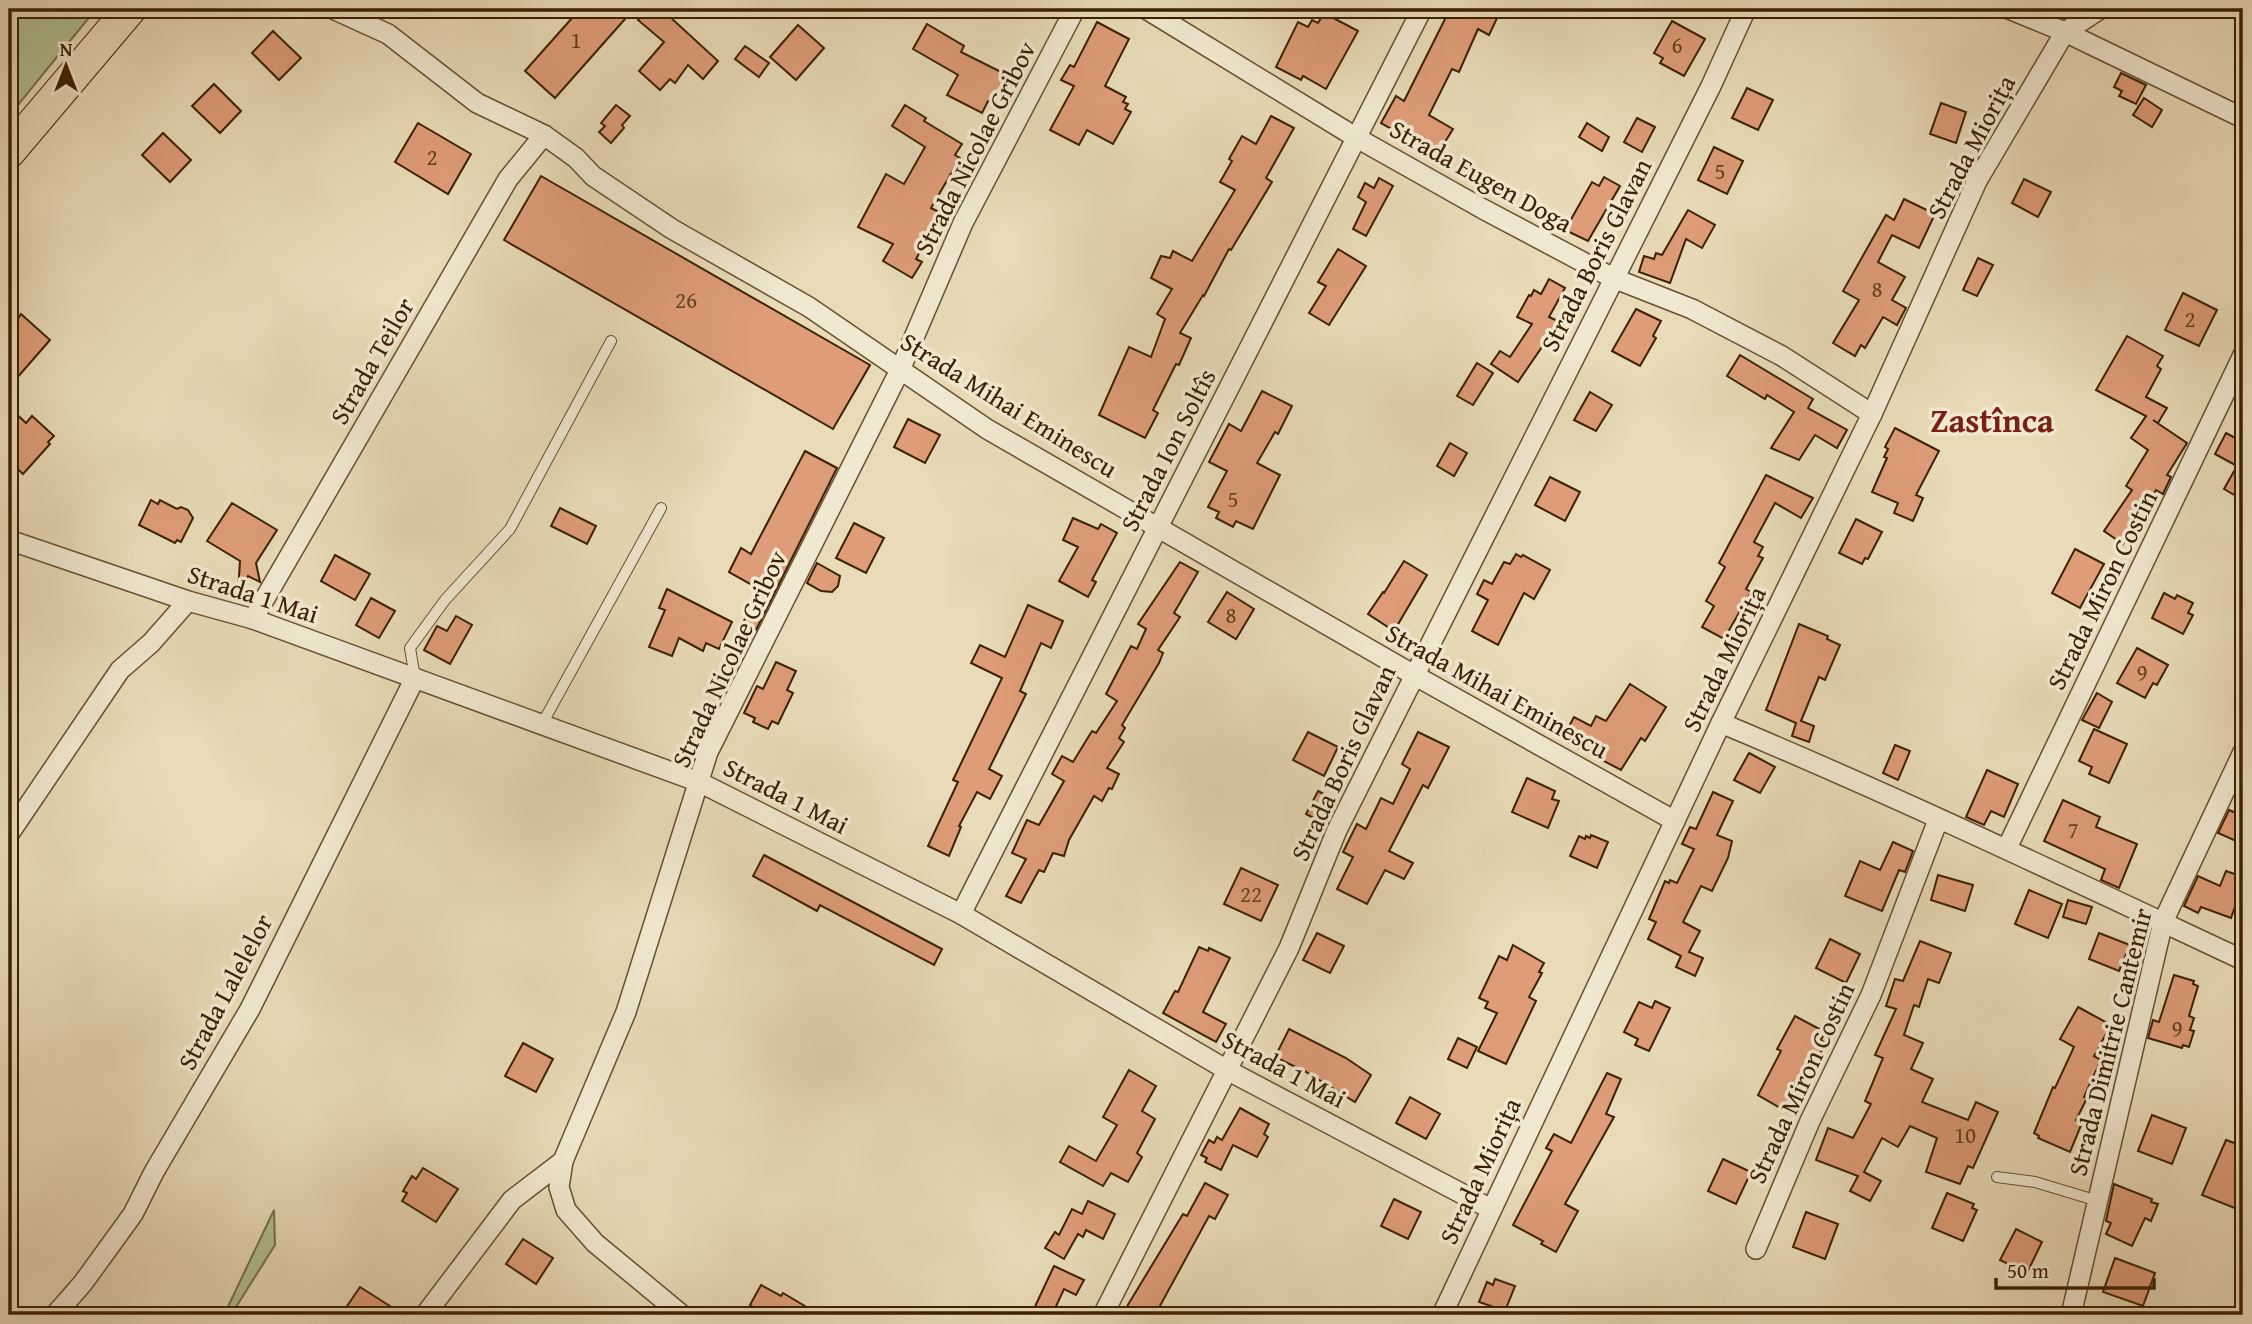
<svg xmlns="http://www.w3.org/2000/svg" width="2252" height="1324" font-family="'Gentium Book Plus',serif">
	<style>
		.green { fill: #b2c192; stroke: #76714a; stroke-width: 2 }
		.building { fill: #de9c78; stroke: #3a2102; stroke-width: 2 }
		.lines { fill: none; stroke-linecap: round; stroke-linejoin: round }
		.service-casing { stroke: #665030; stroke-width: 12 }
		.minor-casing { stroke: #665030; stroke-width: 22 }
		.primary-casing { stroke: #3a2102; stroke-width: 34 }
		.service { stroke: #f1e8d1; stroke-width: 10 }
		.minor { stroke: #f1e8d1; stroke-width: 19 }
		.primary { stroke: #e9dbb8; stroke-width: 32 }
		.labels { text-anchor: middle; stroke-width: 7; stroke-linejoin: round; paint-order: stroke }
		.number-label { font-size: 23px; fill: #634020 }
		.street-label { font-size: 26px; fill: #3a2102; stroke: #f1e8d1 }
		.district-label { font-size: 33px; font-weight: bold; fill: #7a1f14; stroke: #f1e8d1 }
	</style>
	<rect width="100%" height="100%" fill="#e9dbb8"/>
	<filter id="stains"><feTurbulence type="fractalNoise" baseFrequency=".00286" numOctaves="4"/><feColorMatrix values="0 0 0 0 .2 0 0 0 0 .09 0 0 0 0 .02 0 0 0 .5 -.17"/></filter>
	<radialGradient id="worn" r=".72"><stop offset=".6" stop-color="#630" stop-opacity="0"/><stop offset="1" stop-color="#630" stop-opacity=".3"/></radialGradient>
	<g class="green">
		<polygon points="9,9 96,9 9,116"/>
		<polygon points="274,1210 275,1245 231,1315 224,1315"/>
	</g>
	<g class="building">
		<polygon points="580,9 614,9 625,19 555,98 525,71"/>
		<polygon points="648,9 677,9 670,17 718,61 703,79 688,65 675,83 670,79 660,90 639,71 664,42 638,20"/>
		<polygon points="1450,9 1484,9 1498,16 1489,35 1478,29 1459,72 1452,69 1429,115 1453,129 1440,150 1407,131 1404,136 1381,123 1396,96 1404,101"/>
		<polygon points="1324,13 1358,31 1326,89 1303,76 1301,80 1276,67 1298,22 1308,27 1312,20 1318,23"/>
		<polygon points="1672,21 1705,39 1684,76 1660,63 1663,58 1654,53"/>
		<polygon points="1097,22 1129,39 1105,86 1126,97 1123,102 1128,104 1125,109 1131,112 1113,144 1087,130 1079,145 1050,130 1074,86 1061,80 1070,65 1074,67"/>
		<polygon points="927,24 964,46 961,52 1005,74 1003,77 1007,79 994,104 988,101 982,113 947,95 958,75 913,49"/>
		<polygon points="798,25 824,48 796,80 770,57"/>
		<polygon points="273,31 301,58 279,80 252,53"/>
		<polygon points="745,46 769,63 759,77 735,59"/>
		<polygon points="2121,73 2146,85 2136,104 2119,96 2122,91 2114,87"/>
		<polygon points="214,84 241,111 220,133 192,106"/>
		<polygon points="1747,88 1773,100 1758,130 1732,118"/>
		<polygon points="2144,98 2162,110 2152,127 2133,115"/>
		<polygon points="1941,103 1966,112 1956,143 1930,134"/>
		<polygon points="616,105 630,116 622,125 624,128 611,143 599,132 605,126 601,123"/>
		<polygon points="905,105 926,118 924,121 962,144 955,155 960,158 931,208 941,213 916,259 922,262 912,278 883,261 893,244 858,227 886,174 904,184 925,147 892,126"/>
		<polygon points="1271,116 1294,128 1266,178 1272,182 1231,250 1229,249 1204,296 1203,295 1180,333 1191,338 1179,365 1176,364 1153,410 1158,413 1145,438 1099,415 1129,347 1151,357 1165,319 1157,314 1172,289 1151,278 1161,256 1170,258 1173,251 1192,261 1235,190 1220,182 1232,161 1229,159 1242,136 1256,144"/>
		<polygon points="1637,118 1655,127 1642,152 1624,142"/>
		<polygon points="418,123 471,154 448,194 395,162"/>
		<polygon points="1587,123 1609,137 1602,151 1579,137"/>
		<polygon points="163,133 191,160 170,182 142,155"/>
		<polygon points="1714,147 1743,161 1727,194 1698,180"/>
		<polygon points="541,176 870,365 833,429 504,240"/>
		<polygon points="1604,177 1620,186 1588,241 1565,230 1592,182 1599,186"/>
		<polygon points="1379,178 1393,186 1366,236 1353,229 1366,202 1358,197 1365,183 1374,188"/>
		<polygon points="2024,179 2051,192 2038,217 2012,203"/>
		<polygon points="1904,199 1935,214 1919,248 1892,235 1878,262 1905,277 1892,300 1906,308 1897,325 1883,317 1865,348 1861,345 1855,356 1833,343 1859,300 1843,291 1886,215 1894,220"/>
		<polygon points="1688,210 1715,225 1702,248 1686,239 1670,283 1639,272 1644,256 1654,259 1656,253 1662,255"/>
		<polygon points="1338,249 1366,266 1329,325 1309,313 1326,286 1318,282"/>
		<polygon points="1978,258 1993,265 1977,296 1963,290"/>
		<polygon points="1549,279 1565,288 1549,317 1569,326 1556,350 1544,344 1518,382 1491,364 1500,351 1510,357 1532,324 1517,317 1529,295 1531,296 1534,290 1541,294"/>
		<polygon points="2183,293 2217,310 2199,346 2165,330"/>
		<polygon points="9,307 19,317 21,314 50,340 9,387"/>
		<polygon points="1636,309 1661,321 1653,336 1656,338 1640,366 1612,351"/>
		<polygon points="2127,336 2163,356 2157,366 2161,369 2146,397 2167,408 2158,423 2153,420 2187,443 2167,475 2171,477 2163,494 2156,490 2137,522 2142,525 2132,540 2128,537 2123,544 2104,531 2132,490 2126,486 2148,450 2131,438 2146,416 2096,390"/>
		<polygon points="1740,355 1813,399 1808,408 1847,430 1837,448 1815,435 1799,460 1771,448 1794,412 1767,395 1765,399 1727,376"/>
		<polygon points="1477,363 1493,373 1473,405 1457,396"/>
		<polygon points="1262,391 1292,406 1278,434 1275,432 1257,463 1280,475 1253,529 1236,521 1233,527 1216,518 1219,512 1208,507 1227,471 1209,462 1229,424 1241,431"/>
		<polygon points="1590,392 1612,405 1596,431 1574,420"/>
		<polygon points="9,407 26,423 32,416 54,436 48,442 50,444 23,474 9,461"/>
		<polygon points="908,419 940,435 925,463 894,447"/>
		<polygon points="1895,428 1939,451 1916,495 1923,498 1913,521 1894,513 1898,503 1872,492 1887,458 1884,457 1888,449 1885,447"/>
		<polygon points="2226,433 2243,442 2243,500 2224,489 2237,466 2215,454"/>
		<polygon points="1450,443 1467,453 1454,476 1437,466"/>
		<polygon points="805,451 837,468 756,630 743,623 759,589 729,572 741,548 751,554"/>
		<polygon points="1766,475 1813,498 1801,518 1775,503 1754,542 1763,547 1758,556 1763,558 1746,589 1751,592 1724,639 1702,627 1714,606 1706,601 1725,567 1719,563"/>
		<polygon points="1550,477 1580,492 1565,521 1535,505"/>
		<polygon points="151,500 158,504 160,500 177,509 181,507 188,510 193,518 181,542 177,540 175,543 139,525"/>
		<polygon points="232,503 277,530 256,563 260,582 248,576 238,592 240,561 207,541"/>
		<polygon points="560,508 596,526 587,544 551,526"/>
		<polygon points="1073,518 1098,529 1101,524 1117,533 1092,580 1096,582 1088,597 1059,581 1078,547 1063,540"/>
		<polygon points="1856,519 1882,532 1868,559 1865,558 1862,564 1839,553"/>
		<polygon points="854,523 884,538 866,573 836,558"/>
		<polygon points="2075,549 2104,564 2080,608 2052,593"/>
		<polygon points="1516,554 1521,557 1523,555 1550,570 1534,599 1524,593 1498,645 1472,631 1488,600 1477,594 1484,580 1492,584 1504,562 1510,564"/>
		<polygon points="335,555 370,574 355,600 321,581"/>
		<polygon points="1404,561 1427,575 1394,631 1368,614 1383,592 1384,593"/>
		<polygon points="1180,562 1198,572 1174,613 1180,617 1158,650 1163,653 1159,663 1122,725 1125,728 1119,738 1124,742 1107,768 1119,774 1112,789 1109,788 1102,801 1094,796 1069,840 1064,856 1053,853 1044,872 1039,870 1021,903 1006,896 1026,859 1012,853 1027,820 1039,825 1064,781 1052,774 1062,756 1073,762 1092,731 1096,733 1117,701 1106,694 1131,646 1137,649 1146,629 1138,624"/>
		<polygon points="817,563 840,576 838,586 832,592 821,591 807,583"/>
		<polygon points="667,589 732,622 719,649 706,643 703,651 679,638 672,656 649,647 665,610 659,608"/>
		<polygon points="1227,592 1254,609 1236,639 1208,622"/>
		<polygon points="2164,593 2175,599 2177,595 2193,603 2188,613 2193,615 2183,634 2152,618"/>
		<polygon points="371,598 395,611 379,638 356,625"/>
		<polygon points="1028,605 1063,621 1051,648 1041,643 1020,691 1026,694 989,769 1002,776 990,799 977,792 959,826 961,827 949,856 928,846 958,782 953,780 1002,678 971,663 980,645 1005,657"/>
		<polygon points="456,616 472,625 450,664 424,650 437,626 447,631"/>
		<polygon points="1799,624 1828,636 1827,639 1840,645 1825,680 1819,677 1801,721 1814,726 1809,742 1792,736 1796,723 1766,710"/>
		<polygon points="2137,648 2168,665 2157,685 2153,683 2145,698 2117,683"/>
		<polygon points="776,662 796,671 787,690 793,693 778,724 772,721 768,729 753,722 755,718 744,713 757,686 763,689"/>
		<polygon points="1630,684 1666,707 1645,741 1641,738 1621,770 1562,739 1574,717 1591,726 1596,716 1606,721"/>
		<polygon points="2097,693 2112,702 2099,728 2082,720"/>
		<polygon points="2094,729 2127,744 2109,783 2089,774 2092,767 2079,761"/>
		<polygon points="1308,732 1338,747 1324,776 1293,760"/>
		<polygon points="1418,732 1449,747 1428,788 1423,785 1389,851 1413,863 1404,879 1385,870 1367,904 1337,889 1353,857 1343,852 1357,824 1366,829 1381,798 1393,804 1410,769 1402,764"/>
		<polygon points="1895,745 1910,751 1898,780 1883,773"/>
		<polygon points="1749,753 1775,767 1760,793 1734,780"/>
		<polygon points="1987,770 2018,784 2004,817 1991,811 1984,825 1966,817"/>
		<polygon points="1527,778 1555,791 1552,799 1559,801 1548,828 1512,812"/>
		<polygon points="1318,791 1335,800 1323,823 1306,814"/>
		<polygon points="1713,792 1733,801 1717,835 1732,841 1728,858 1712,891 1701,886 1683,922 1700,931 1689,952 1703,958 1695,976 1676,967 1681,956 1648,939 1656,922 1649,919 1665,881 1669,883 1670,880 1677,883 1694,849 1682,844 1690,827 1696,829"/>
		<polygon points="2063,800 2100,817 2096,827 2137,844 2119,888 2101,880 2105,869 2044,841"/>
		<polygon points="2229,810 2243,816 2243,844 2218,833"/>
		<polygon points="1591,835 1608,842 1597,868 1570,856 1579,836 1585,839 1586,836 1590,838"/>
		<polygon points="1893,842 1913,851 1905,872 1899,870 1882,911 1845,896 1860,861 1880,870"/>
		<polygon points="764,855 942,949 934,965 820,905 817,911 753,876"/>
		<polygon points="1241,868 1278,885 1261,921 1224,904"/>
		<polygon points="2226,871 2243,877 2243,884 2231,918 2201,907 2198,913 2184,906 2198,876 2220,886"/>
		<polygon points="1938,875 1973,885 1965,911 1931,900"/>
		<polygon points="2029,890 2062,904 2048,938 2015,924"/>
		<polygon points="2068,900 2092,907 2086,924 2063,917"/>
		<polygon points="1317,933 1344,946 1330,973 1303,960"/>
		<polygon points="2099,933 2130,945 2119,971 2089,959"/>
		<polygon points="1830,939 1860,954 1846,983 1816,968"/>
		<polygon points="1920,941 1951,953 1939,983 1928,979 1919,1007 1914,1005 1904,1035 1923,1043 1911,1069 1933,1079 1922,1102 1968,1120 1976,1102 1998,1112 1973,1168 1968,1166 1960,1184 1926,1172 1937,1138 1910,1126 1898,1147 1882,1138 1864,1172 1881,1181 1870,1201 1850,1191 1858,1176 1816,1160 1828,1128 1853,1138 1871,1104 1865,1101 1883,1058 1875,1055 1896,1009 1886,1006 1895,979 1903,981"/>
		<polygon points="1513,945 1544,963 1539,972 1542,973 1529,997 1536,1001 1506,1064 1478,1051 1497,1013 1485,1008 1488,1002 1479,998 1499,956 1507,960"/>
		<polygon points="1199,947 1208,951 1209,948 1230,958 1203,1012 1226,1024 1216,1042 1163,1013 1175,991 1178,992"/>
		<polygon points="2174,975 2194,981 2193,984 2198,986 2189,1016 2194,1018 2190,1030 2194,1031 2189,1047 2183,1045 2182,1048 2148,1038 2153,1020 2159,1022"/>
		<polygon points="1655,1001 1670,1008 1649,1051 1635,1045 1638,1039 1624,1032 1639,1002 1652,1008"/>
		<polygon points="2078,1007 2111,1025 2094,1056 2101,1060 2084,1097 2087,1098 2076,1120 2082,1123 2070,1152 2038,1138 2039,1136 2034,1133 2053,1087 2055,1088 2074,1047 2060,1039"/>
		<polygon points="1795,1016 1825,1032 1821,1040 1826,1043 1787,1112 1758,1095 1781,1051 1777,1049"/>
		<polygon points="1289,1029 1346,1058 1371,1075 1355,1102 1306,1072 1275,1057"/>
		<polygon points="1458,1038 1477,1047 1467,1068 1448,1059"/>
		<polygon points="523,1043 553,1059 536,1092 505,1076"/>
		<polygon points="1129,1070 1156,1086 1142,1111 1155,1119 1137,1153 1142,1157 1128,1182 1111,1173 1103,1186 1060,1162 1069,1146 1096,1161 1117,1125 1103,1117"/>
		<polygon points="1607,1073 1621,1079 1606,1114 1614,1117 1565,1204 1578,1211 1556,1252 1541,1244 1543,1241 1513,1225 1552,1151 1546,1148 1554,1134 1571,1143"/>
		<polygon points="1410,1097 1440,1114 1426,1139 1396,1123"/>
		<polygon points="1240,1108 1269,1124 1264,1134 1268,1137 1257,1157 1233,1145 1221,1170 1205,1162 1207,1158 1201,1155 1209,1140 1214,1143 1217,1137 1222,1140"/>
		<polygon points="2152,1115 2186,1128 2172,1164 2138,1151"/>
		<polygon points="2226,1140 2243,1146 2243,1193 2237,1209 2202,1195"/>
		<polygon points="1723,1159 1751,1172 1736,1204 1708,1191"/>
		<polygon points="423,1168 458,1189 436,1222 402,1201 407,1193 403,1191 412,1176 416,1179"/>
		<polygon points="1205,1183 1228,1195 1215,1219 1209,1216 1155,1315 1140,1315 1126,1308 1183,1214 1187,1216"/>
		<polygon points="2114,1184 2152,1199 2151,1202 2158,1204 2151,1221 2145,1218 2132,1246 2106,1234 2111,1223 2106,1221"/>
		<polygon points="1947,1193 1974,1204 1972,1208 1977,1210 1963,1241 1932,1228"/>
		<polygon points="1394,1199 1421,1212 1408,1239 1381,1226"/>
		<polygon points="1088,1201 1115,1214 1103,1239 1086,1230 1083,1237 1078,1234 1064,1259 1045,1248 1055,1232 1059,1235 1072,1209 1082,1214"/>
		<polygon points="1806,1212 1838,1224 1825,1259 1793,1247"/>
		<polygon points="2016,1229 2042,1242 2027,1273 2000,1260"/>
		<polygon points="523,1239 553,1258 536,1284 506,1264"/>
		<polygon points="2115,1258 2155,1273 2143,1306 2103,1292"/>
		<polygon points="1054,1266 1084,1280 1076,1295 1064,1289 1052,1315 1031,1315"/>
		<polygon points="1495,1279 1515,1286 1505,1311 1479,1302 1487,1282 1493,1285"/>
		<polygon points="761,1285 781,1296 783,1293 820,1315 767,1315 750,1305"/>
		<polygon points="360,1287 404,1315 341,1315"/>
	</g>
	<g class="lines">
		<defs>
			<g id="service">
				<polyline points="415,678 410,648 445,600 510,529 611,341"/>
				<polyline points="542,724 661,508"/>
				<polyline points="1997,1177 2035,1182 2098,1201"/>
			</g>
			<g id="minor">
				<polyline points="333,9 388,34 477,103 544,135 576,158 593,176 672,229 809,307 987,429 1414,675 1675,821"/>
				<polyline points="1146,9 1357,138 1483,209 1613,278 1692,309 1782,356 1872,414"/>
				<polyline points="2009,9 2065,32 2243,118"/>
				<polyline points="9,540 188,601 253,619 699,782 961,914 1227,1070 1491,1209"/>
				<polyline points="253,619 508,179 544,135"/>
				<path d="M 1721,723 C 1898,797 2070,879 2243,960"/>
				<polyline points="9,834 120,670 151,643 188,601"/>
				<polyline points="2007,848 2243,355"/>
				<polyline points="961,914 1422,9"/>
				<polyline points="563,1161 559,1187 566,1210 595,1243 682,1315"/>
				<polyline points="1756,1249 1810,1121 1871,995 1938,820"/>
				<polyline points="55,1315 83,1283 133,1214 154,1172 250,1009 415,678"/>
				<polyline points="425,1315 512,1200 563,1161 626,1012 708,752 900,370 963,223 1075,9"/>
				<polyline points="1103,1315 1289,948 1337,830 1711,86 1746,9"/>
				<polyline points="1442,1315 1721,723 1872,414 1977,181 2065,32 2100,9"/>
				<polyline points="2071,1315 2163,922 2243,752"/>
			</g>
			<polyline id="primary" points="9,152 130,9"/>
		</defs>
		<use href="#service" class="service-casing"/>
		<use href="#minor" class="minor-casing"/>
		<use href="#primary" class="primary-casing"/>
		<use href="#service" class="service"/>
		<use href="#minor" class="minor"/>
		<use href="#primary" class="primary"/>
	</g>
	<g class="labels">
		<g class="number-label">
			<text x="576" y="48">1</text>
			<text x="1677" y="53">6</text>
			<text x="432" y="165">2</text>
			<text x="1720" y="179">5</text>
			<text x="1877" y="297">8</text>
			<text x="686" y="308">26</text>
			<text x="2190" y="327">2</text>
			<text x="1233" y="507">5</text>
			<text x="1231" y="623">8</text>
			<text x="2142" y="680">9</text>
			<text x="2073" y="838">7</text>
			<text x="1251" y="902">22</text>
			<text x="2177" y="1036">9</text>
			<text x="1965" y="1143">10</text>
		</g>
		<g class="street-label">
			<text transform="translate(1971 147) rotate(-62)" y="9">Strada Miorița</text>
			<text transform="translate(975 148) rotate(-63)" y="9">Strada Nicolae Gribov</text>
			<text transform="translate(1481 176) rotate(29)" y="9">Strada Eugen Doga</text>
			<text transform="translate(1596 255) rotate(-63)" y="9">Strada Boris Glavan</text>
			<text transform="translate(372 361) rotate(-60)" y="9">Strada Teilor</text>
			<text transform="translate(1009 405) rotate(32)" y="9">Strada Mihai Eminescu</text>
			<text transform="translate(1168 450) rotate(-63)" y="9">Strada Ion Soltîs</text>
			<text transform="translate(2102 590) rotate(-64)" y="9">Strada Miron Costin</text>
			<text transform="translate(253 594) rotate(18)" y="9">Strada 1 Mai</text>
			<text transform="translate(729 659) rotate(-65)" y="9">Strada Nicolae Gribov</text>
			<text transform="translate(1724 659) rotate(-64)" y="9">Strada Miorița</text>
			<text transform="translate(1497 691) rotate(29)" y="9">Strada Mihai Eminescu</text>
			<text transform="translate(1343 763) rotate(-65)" y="9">Strada Boris Glavan</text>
			<text transform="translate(786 796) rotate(27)" y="9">Strada 1 Mai</text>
			<text transform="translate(225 992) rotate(-62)" y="9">Strada Lalelelor</text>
			<text transform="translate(2110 1042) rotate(-76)" y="9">Strada Dimitrie Cantemir</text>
			<text transform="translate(1284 1069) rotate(28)" y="9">Strada 1 Mai</text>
			<text transform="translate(1801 1083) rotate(-65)" y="9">Strada Miron Costin</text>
			<text transform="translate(1480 1171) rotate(-65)" y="9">Strada Miorița</text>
		</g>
		<g class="district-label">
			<text x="1992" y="432">Zastînca</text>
		</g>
	</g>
	<rect width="2252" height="1324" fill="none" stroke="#e9dbb8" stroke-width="35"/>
	<rect x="10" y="10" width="2231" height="1303" fill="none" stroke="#3a2102" stroke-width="3.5"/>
	<rect x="18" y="18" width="2217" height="1289" fill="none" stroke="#3a2102" stroke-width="2"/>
	<g transform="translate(66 66)" stroke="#f1e8d1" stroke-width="5" paint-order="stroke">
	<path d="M0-5L12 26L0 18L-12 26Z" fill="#3a2102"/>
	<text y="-10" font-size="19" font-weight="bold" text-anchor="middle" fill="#3a2102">N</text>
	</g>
	<path d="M1996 1278v10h158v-10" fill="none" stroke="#3a2102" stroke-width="3.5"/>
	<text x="2007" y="1278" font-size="21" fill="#3a2102" stroke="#f1e8d1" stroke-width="5" paint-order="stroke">50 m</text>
	<rect width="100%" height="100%" filter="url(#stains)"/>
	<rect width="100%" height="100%" fill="url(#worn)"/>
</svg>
